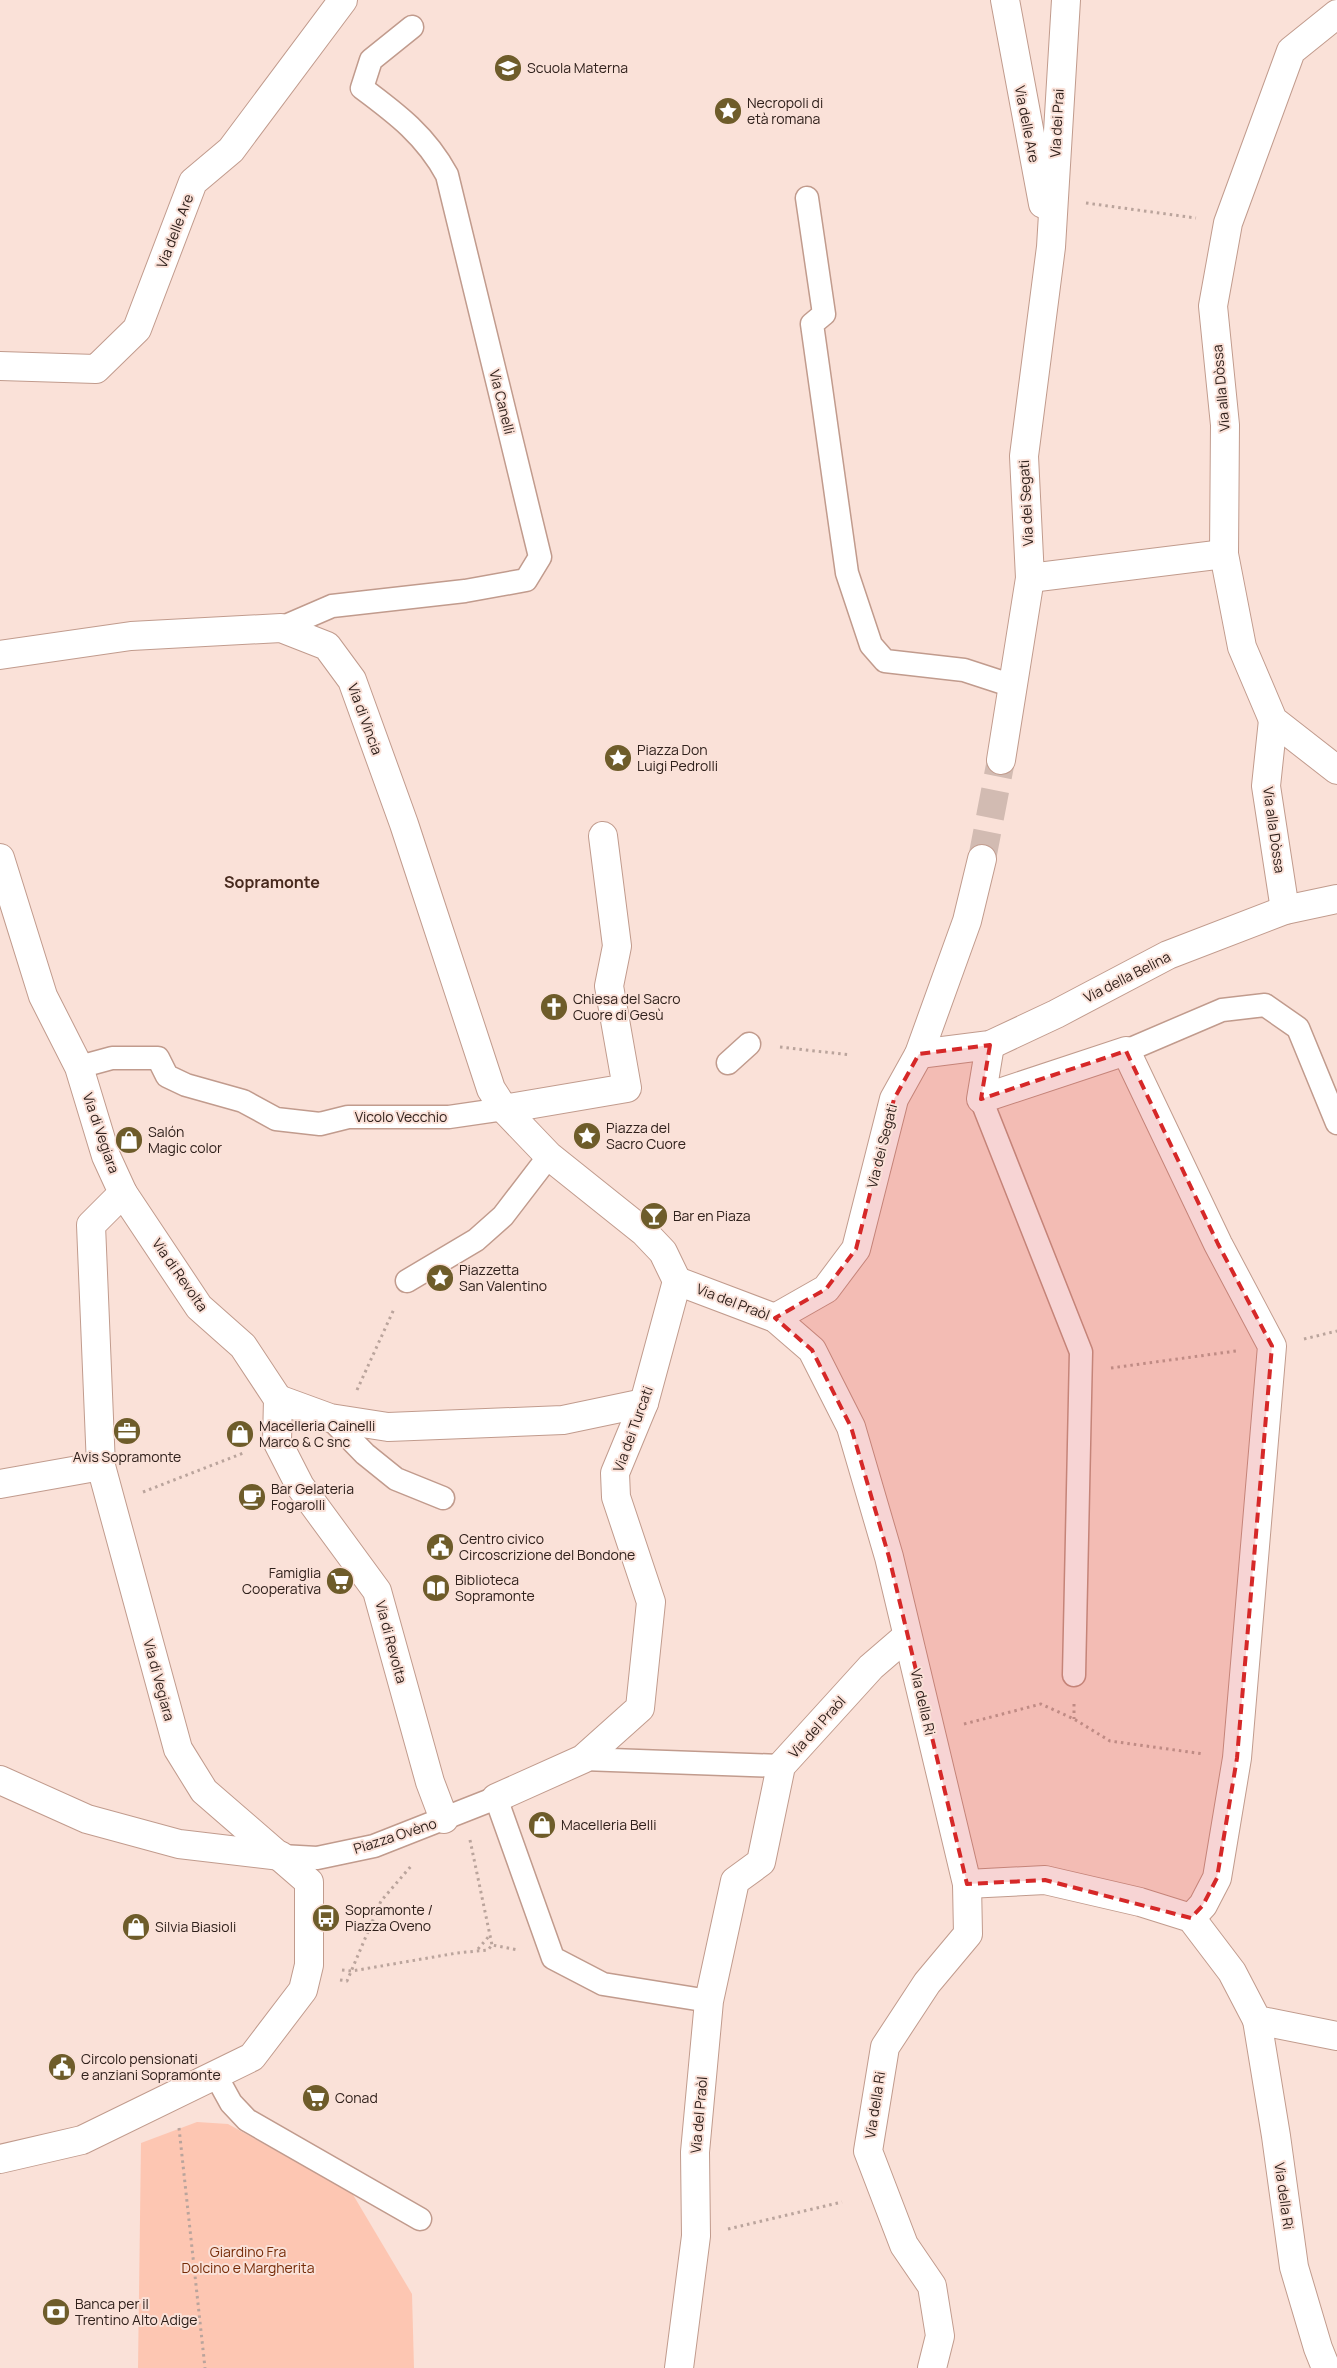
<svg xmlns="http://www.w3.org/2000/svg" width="1337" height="2368" font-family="Manrope,sans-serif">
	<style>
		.green { fill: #fdc6b2 }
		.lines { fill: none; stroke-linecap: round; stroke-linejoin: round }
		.minor-tunnel { stroke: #d2bbb2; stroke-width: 28; stroke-dasharray: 28 14; stroke-linecap: butt }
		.service-casing { stroke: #c19b8d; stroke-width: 25 }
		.minor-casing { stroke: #c19b8d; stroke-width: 30 }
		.path { stroke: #baa49c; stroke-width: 3; stroke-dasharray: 2.5 4; stroke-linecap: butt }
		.service { stroke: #fff; stroke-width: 22 }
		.minor { stroke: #fff; stroke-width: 28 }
		.marked { fill: #d62828; fill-opacity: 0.2; stroke: #d62828; stroke-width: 4; stroke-dasharray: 10 6; stroke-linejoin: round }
		.labels { text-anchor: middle; stroke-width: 4; stroke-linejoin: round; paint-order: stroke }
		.poi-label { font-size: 14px; fill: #30211c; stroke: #fae1d8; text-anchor: start }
		.street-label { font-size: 14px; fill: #30211c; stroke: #fae1d8 }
		.park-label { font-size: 14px; fill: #762c08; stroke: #fae1d8 }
		.quarter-label { font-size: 16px; font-weight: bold; fill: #482a1e; stroke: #fae1d8 }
	</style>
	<rect width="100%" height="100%" fill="#fae1d8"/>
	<polygon class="green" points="197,2122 228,2124 352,2193 412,2294 414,2368 138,2368 141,2143"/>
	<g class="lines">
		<polyline class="minor-tunnel" points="982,859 1001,760"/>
		<defs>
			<g id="service">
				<polyline points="807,198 824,314 812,324 847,573 871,645 885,661 964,670 1013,686"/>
				<path d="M 281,628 L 332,606 L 465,591 L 526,580 L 540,557 L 447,175 C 426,136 397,114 362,88 L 371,60 L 412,27"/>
				<polyline points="1126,1051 1222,1010 1265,1005 1298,1028 1337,1123"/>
				<polyline points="728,1063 749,1044"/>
				<polyline points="79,1067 112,1058 158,1058 167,1076 186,1085 243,1101 276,1119 320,1124 348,1117 449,1117 504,1109"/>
				<polyline points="981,1099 1081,1352 1074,1675"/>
				<polyline points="407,1281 476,1240 503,1216 549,1156"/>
				<polyline points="330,1418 365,1454 396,1479 443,1498"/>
				<polyline points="583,1759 781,1766"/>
				<polyline points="281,1856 317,1858 374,1846 496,1798 553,1958 603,1984 709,2001"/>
				<polyline points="215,2074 231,2103 247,2120 420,2219"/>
			</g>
			<g id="minor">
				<polyline points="1005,0 1043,204"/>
				<polyline points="1337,14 1291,51 1228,223 1213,306 1225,425 1224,554 1242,647 1273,720 1337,770"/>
				<polyline points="0,366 96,369 137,329 193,182 231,150 343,0"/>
				<polyline points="1030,578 1224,554"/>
				<polyline points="0,655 131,636 281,628 327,646 352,680 404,824 491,1089 504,1109 549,1156 644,1232 663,1252 677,1281"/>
				<polyline points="1273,720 1266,786 1285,910"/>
				<polyline points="1001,760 1030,578 1024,456 1051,247 1066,0"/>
				<polyline points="0,858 43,996 79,1067 106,1156 123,1193 91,1225 101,1466 178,1749 204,1791 309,1882 309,1965 303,1990 252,2057 82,2140 0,2159"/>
				<polyline points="990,1045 981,1099 1126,1051 1218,1244 1272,1346 1237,1758 1217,1878 1203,1905 1191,1918"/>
				<polyline points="919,1054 990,1045 1056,1014 1168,955 1285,910 1337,899"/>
				<polyline points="504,1109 627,1088 609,986 617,946 603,836"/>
				<polyline points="123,1193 199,1307 243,1346 278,1399 277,1441 300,1486 377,1591 430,1782 444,1819"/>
				<polyline points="677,1281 775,1318 812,1350 851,1427 889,1557 967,1884 968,1934 927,1983 885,2047 868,2151 904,2245 932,2286 940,2336 932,2368"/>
				<polyline points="775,1318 826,1289 856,1249 894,1099 919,1054 967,921 982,859"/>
				<polyline points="278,1399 330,1418 388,1427 563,1420 644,1403"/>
				<polyline points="0,1484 101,1466"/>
				<polyline points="0,1780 87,1819 179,1844 281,1856"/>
				<polyline points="496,1798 583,1759 640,1708 651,1602 616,1497 615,1473 644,1403 677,1281"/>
				<polyline points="967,1884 1045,1880 1140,1902 1191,1918 1232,1972 1257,2020 1337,2036"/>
				<polyline points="1257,2020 1276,2136 1294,2267 1318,2348 1326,2368"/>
				<polyline points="679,2368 696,2236 695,2152 709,2001 735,1881 761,1862 781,1766 871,1667 907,1636"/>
			</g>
		</defs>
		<use href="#service" class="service-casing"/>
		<use href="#minor" class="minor-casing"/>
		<g class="path">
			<polyline points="1086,203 1196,218"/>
			<polyline points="780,1047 851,1055"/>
			<polyline points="1304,1339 1337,1331"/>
			<polyline points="1111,1368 1236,1351"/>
			<polyline points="357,1390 394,1309"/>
			<polyline points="143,1492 246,1452"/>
			<polyline points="1074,1704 1074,1719"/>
			<polyline points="964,1724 1041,1704 1074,1719 1110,1741 1204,1754"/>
			<polyline points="470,1840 492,1945"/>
			<polyline points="478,1949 490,1935"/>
			<polyline points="342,1970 352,1971 457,1953 488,1950 492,1945 518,1950"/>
			<polyline points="340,1980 347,1981 381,1901 412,1865"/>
			<polyline points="179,2128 205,2368"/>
			<polyline points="728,2229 842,2202"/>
		</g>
		<use href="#service" class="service"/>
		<use href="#minor" class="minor"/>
	</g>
	<path class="marked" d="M 990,1045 L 981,1099 L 1126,1051 L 1218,1244 L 1272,1346 L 1237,1758 L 1217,1878 L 1203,1905 L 1191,1918 L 1045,1880 L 967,1884 L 889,1557 L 851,1427 L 812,1350 L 775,1318 L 826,1289 L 856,1249 L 894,1099 L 919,1054 Z"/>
	<defs>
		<symbol id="school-disc" viewBox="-11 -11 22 22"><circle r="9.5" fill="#6e5c2a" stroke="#fae1d8"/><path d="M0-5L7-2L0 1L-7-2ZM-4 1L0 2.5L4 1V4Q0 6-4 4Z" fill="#fff"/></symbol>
		<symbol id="sight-disc" viewBox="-11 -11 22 22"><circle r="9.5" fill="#6e5c2a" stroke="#fae1d8"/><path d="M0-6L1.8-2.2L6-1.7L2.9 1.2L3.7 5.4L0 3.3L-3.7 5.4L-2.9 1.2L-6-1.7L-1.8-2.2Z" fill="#fff"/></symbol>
		<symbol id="church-disc" viewBox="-11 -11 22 22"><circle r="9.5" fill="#6e5c2a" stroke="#fae1d8"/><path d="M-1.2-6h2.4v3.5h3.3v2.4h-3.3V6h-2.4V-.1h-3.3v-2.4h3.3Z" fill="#fff"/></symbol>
		<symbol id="shop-disc" viewBox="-11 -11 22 22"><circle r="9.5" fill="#6e5c2a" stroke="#fae1d8"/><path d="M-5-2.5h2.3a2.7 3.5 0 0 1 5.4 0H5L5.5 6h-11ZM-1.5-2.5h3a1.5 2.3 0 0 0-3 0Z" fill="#fff"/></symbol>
		<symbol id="bar-disc" viewBox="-11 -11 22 22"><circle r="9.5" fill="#6e5c2a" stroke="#fae1d8"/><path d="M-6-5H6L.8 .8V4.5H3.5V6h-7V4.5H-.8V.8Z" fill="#fff"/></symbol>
		<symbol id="office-disc" viewBox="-11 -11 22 22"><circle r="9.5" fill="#6e5c2a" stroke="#fae1d8"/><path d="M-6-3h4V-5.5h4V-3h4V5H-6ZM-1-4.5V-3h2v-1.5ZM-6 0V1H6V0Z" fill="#fff"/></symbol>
		<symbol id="cafe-disc" viewBox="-11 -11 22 22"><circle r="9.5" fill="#6e5c2a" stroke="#fae1d8"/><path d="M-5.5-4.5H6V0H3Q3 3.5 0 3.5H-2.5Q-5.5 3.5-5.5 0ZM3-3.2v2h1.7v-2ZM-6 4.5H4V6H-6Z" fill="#fff"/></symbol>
		<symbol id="civic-disc" viewBox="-11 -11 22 22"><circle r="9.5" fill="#6e5c2a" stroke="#fae1d8"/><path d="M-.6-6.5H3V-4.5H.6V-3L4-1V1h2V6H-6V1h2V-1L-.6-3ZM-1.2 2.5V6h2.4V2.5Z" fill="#fff"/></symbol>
		<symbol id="supermarket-disc" viewBox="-11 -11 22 22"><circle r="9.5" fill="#6e5c2a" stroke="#fae1d8"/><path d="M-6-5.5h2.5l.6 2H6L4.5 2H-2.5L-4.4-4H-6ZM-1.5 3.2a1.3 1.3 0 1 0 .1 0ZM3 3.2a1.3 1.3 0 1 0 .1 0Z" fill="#fff"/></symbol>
		<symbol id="library-disc" viewBox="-11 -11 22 22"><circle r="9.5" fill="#6e5c2a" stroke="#fae1d8"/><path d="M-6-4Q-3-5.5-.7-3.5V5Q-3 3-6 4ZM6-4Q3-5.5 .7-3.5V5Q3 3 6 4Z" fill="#fff"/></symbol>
		<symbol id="bus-disc" viewBox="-11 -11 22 22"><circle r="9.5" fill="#6e5c2a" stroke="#fae1d8"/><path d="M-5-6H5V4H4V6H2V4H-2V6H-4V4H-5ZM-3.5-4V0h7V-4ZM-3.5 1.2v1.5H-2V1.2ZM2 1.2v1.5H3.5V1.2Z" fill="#fff"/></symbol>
		<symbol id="bank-disc" viewBox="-11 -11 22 22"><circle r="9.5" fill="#6e5c2a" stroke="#fae1d8"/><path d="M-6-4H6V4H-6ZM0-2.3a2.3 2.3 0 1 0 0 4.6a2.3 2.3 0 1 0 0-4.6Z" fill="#fff"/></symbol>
	</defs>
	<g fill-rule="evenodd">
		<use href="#school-disc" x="492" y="52" width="32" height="32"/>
		<use href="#sight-disc" x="712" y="95" width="32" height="32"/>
		<use href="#sight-disc" x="602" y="742" width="32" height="32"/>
		<use href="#church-disc" x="538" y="991" width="32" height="32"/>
		<use href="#sight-disc" x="571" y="1120" width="32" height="32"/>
		<use href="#shop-disc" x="113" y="1124" width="32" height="32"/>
		<use href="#bar-disc" x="638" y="1200" width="32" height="32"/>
		<use href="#sight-disc" x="424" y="1262" width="32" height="32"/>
		<use href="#office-disc" x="111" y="1415" width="32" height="32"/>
		<use href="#shop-disc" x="224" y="1418" width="32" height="32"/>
		<use href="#cafe-disc" x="236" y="1481" width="32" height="32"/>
		<use href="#civic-disc" x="424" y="1531" width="32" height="32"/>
		<use href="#supermarket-disc" x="324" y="1565" width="32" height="32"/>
		<use href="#library-disc" x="420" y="1572" width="32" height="32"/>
		<use href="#shop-disc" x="526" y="1809" width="32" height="32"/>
		<use href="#bus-disc" x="310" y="1902" width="32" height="32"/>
		<use href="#shop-disc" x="120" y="1911" width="32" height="32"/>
		<use href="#civic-disc" x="46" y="2051" width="32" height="32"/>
		<use href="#supermarket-disc" x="300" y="2082" width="32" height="32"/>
		<use href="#bank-disc" x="40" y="2296" width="32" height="32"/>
	</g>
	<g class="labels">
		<g class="poi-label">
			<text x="527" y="73">Scuola Materna</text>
			<text x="747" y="108">Necropoli di<tspan x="747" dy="16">età romana</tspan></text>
			<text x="637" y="755">Piazza Don<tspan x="637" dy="16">Luigi Pedrolli</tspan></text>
			<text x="573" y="1004">Chiesa del Sacro<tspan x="573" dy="16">Cuore di Gesù</tspan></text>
			<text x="606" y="1133">Piazza del<tspan x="606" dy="16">Sacro Cuore</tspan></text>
			<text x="148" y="1137">Salón<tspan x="148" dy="16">Magic color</tspan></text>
			<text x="673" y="1221">Bar en Piaza</text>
			<text x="459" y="1275">Piazzetta<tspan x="459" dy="16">San Valentino</tspan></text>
			<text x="259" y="1431">Macelleria Cainelli<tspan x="259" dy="16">Marco &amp; C snc</tspan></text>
			<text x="127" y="1462" text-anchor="middle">Avis Sopramonte</text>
			<text x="271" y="1494">Bar Gelateria<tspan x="271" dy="16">Fogarolli</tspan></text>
			<text x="459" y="1544">Centro civico<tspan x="459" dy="16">Circoscrizione del Bondone</tspan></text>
			<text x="321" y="1578" text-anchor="end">Famiglia<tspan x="321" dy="16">Cooperativa</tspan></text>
			<text x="455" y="1585">Biblioteca<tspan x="455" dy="16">Sopramonte</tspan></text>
			<text x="561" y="1830">Macelleria Belli</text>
			<text x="345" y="1915">Sopramonte /<tspan x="345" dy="16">Piazza Oveno</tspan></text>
			<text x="155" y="1932">Silvia Biasioli</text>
			<text x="81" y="2064">Circolo pensionati<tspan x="81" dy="16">e anziani Sopramonte</tspan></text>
			<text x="335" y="2103">Conad</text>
			<text x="75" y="2309">Banca per il<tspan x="75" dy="16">Trentino Alto Adige</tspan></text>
		</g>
		<g class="street-label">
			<text transform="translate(1057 123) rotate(-87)" y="5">Via dei Prai</text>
			<text transform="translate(1027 124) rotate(79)" y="5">Via delle Are</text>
			<text transform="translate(175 231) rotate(-69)" y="5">Via delle Are</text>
			<text transform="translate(1221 388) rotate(-95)" y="5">Via alla Dòssa</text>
			<text transform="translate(502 402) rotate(76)" y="5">Via Canelli</text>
			<text transform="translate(1026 503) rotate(-93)" y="5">Via dei Segati</text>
			<text transform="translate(365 719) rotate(70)" y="5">Via di Vincia</text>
			<text transform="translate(1274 830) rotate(82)" y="5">Via alla Dòssa</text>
			<text transform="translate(1127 977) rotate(-27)" y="5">Via della Belina</text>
			<text x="401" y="1122">Vicolo Vecchio</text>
			<text transform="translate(101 1133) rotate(71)" y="5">Via di Vegiara</text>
			<text transform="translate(882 1146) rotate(-76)" y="5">Via dei Segati</text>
			<text transform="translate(180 1275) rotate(55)" y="5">Via di Revolta</text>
			<text transform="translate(733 1302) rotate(21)" y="5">Via del Praòl</text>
			<text transform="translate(633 1429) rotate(-70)" y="5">Via dei Turcati</text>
			<text transform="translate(391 1642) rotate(75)" y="5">Via di Revolta</text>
			<text transform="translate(159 1680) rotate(75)" y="5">Via di Vegiara</text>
			<text transform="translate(923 1702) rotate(77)" y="5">Via della Ri</text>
			<text transform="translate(817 1727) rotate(-48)" y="5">Via del Praòl</text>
			<text transform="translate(395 1836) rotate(-18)" y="5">Piazza Ovèno</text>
			<text transform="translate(875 2105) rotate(-81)" y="5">Via della Ri</text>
			<text transform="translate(699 2115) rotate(-85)" y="5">Via del Praòl</text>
			<text transform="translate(1284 2196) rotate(82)" y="5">Via della Ri</text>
		</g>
		<g class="park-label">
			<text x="248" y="2257">Giardino Fra<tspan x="248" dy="16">Dolcino e Margherita</tspan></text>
		</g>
		<g class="quarter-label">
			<text x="272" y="888">Sopramonte</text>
		</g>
	</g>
</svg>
